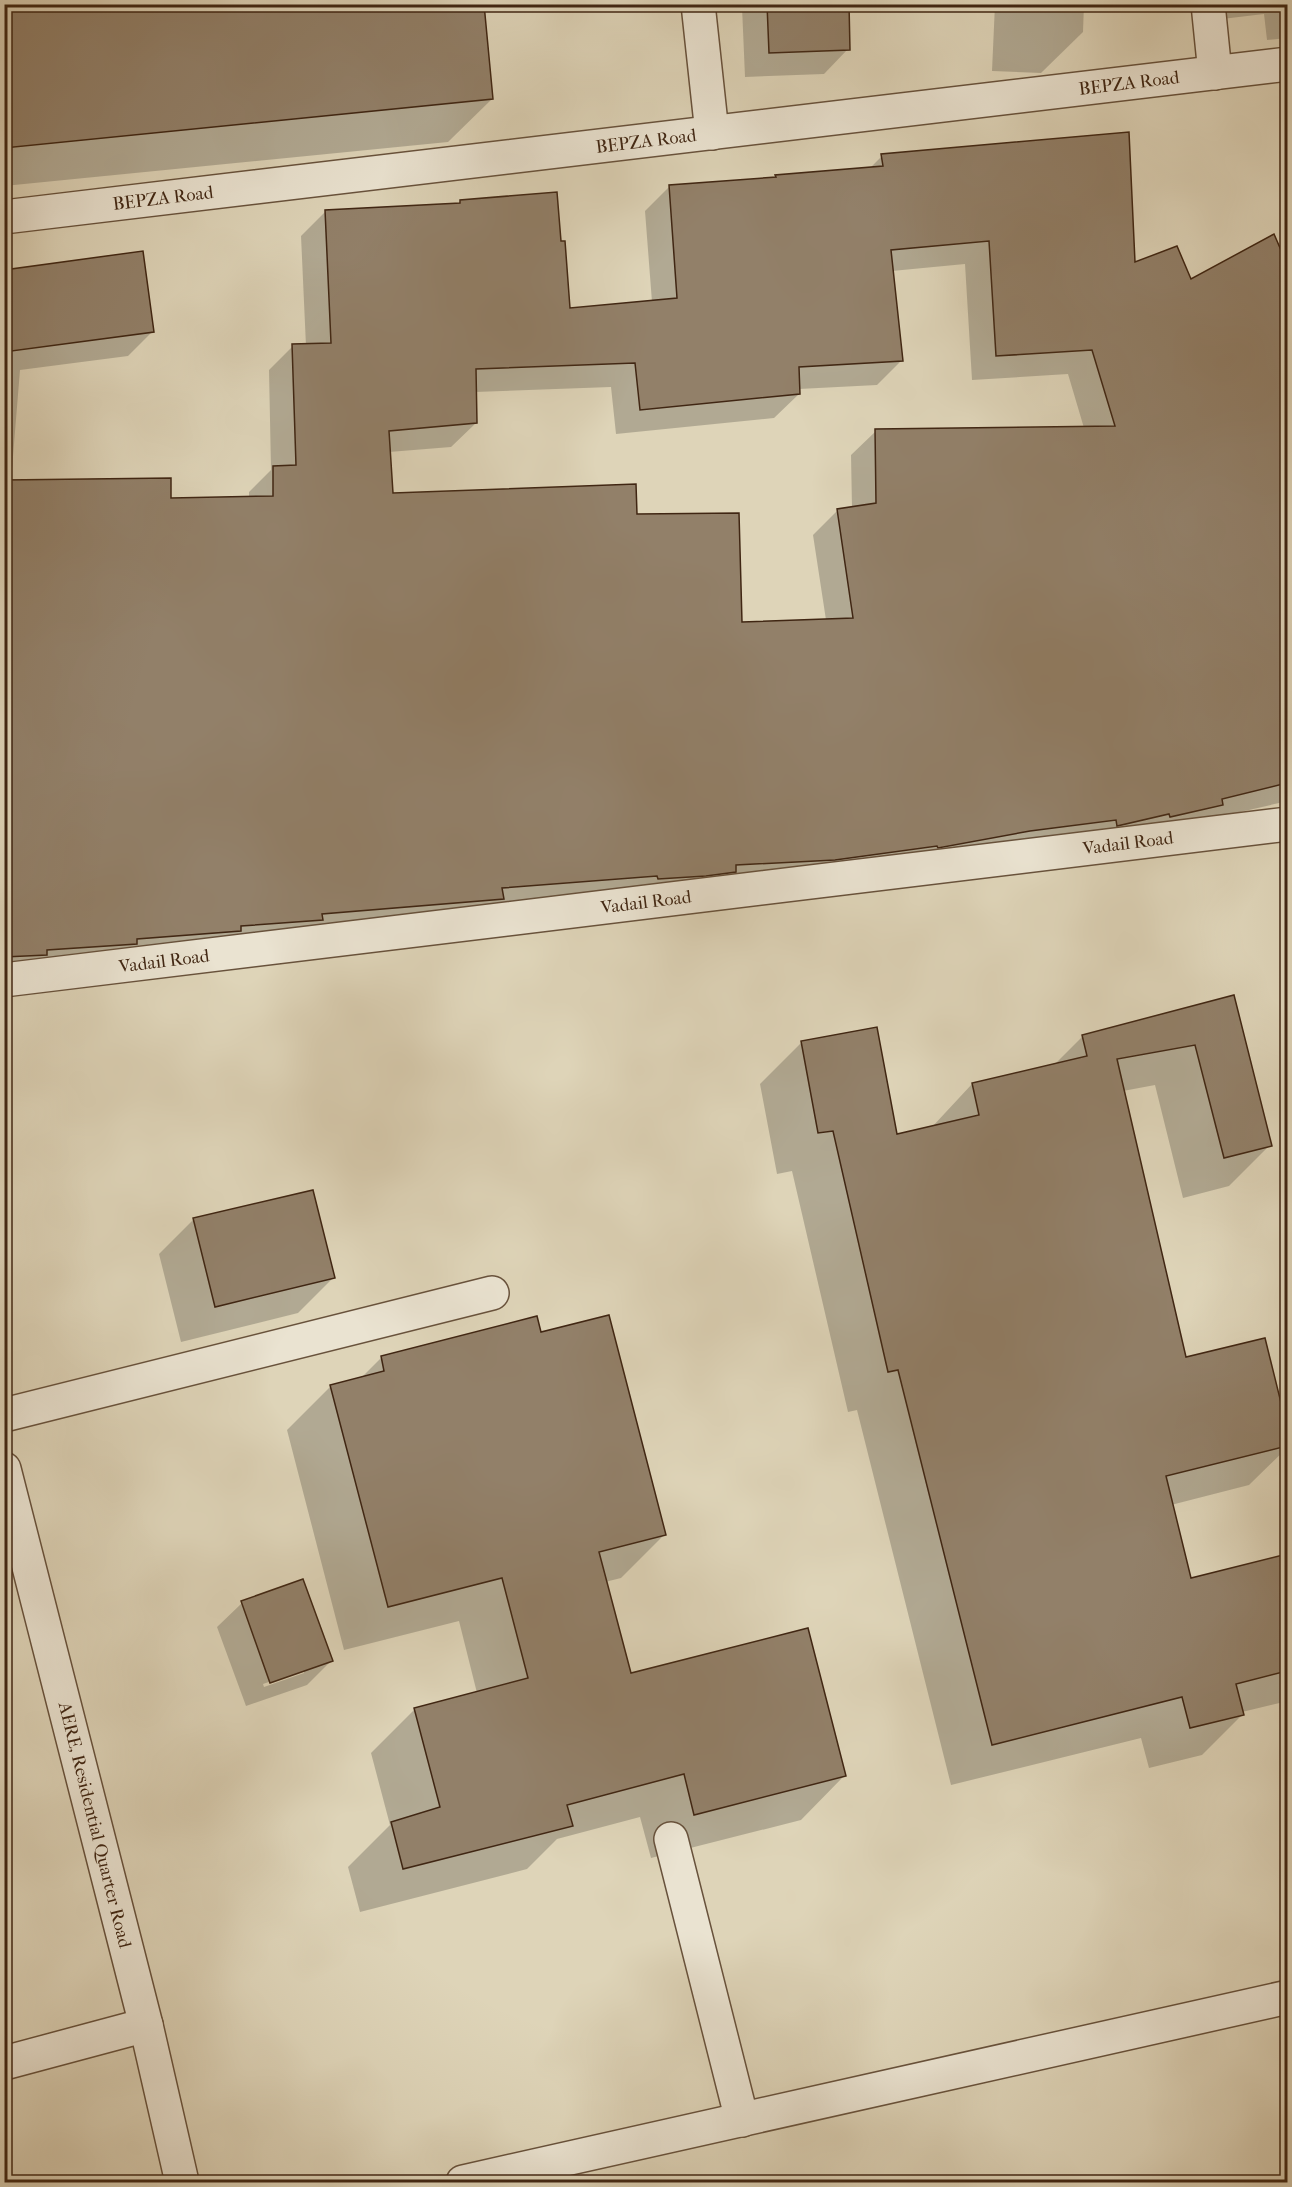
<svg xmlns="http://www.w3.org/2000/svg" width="1292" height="2187" font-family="'IM FELL French Canon',serif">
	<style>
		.shadow { fill: #0003; fill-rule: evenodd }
		.building { fill: #928069; stroke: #402613; stroke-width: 1.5; fill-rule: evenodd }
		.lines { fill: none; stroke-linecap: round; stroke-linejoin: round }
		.minor-casing { stroke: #68523c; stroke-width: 36 }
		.minor { stroke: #eae3d1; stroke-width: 33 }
		.labels { text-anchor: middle; stroke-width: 4.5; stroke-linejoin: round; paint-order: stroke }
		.street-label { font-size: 18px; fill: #402613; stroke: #eae3d1 }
	</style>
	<rect width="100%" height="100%" fill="#ded4b8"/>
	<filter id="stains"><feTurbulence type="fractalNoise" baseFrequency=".00333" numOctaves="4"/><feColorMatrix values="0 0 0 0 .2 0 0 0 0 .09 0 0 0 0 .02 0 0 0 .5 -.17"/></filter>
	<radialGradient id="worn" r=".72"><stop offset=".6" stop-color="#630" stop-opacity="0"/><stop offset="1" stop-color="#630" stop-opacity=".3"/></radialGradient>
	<g class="shadow">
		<polygon points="4,4 558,4 551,11 483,11 492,99 448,142 4,186"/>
		<polygon points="745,4 847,4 848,49 824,74 745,77 742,7"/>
		<polygon points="995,4 1084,4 1083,32 1041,73 992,71"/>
		<polygon points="1195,4 1288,4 1288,38 1267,40 1264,14 1197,22"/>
		<path d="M 882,156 L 1134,264 L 1190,282 L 1273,236 L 1288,268 L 1288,801 L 1205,820 L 4,979 L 4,271 L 152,332 L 128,356 L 20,370 L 11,481 L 170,500 L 249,498 L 249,492 L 271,470 L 269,370 L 293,346 L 306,346 L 301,236 L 325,212 L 457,205 L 461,201 L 568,310 L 652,302 L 645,211 L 670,186 L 773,179 L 776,176 L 869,169 ZM 965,264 L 972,380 L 1068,374 L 1084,428 L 876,431 L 851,455 L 852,508 L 838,510 L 813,535 L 826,620 L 740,624 L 635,516 L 391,494 L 389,452 L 451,447 L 476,423 L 475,392 L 611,387 L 616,434 L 774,418 L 799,394 L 799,389 L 877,385 L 902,360 L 892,271 Z"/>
		<polygon points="1232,997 1270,1145 1229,1186 1183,1198 1155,1085 1123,1091 1185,1359 1264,1339 1288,1434 1288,1447 1249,1485 1171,1505 1190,1580 1288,1556 1288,1701 1242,1712 1243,1714 1202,1755 1149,1768 1141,1738 951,1785 857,1410 848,1412 792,1171 777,1174 760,1084 801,1043 896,1135 932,1127 972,1084 1053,1066 1083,1036"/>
		<polygon points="194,1219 333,1278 298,1313 181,1342 159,1254"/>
		<polygon points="540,1334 664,1535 621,1578 605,1582 630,1675 844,1776 801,1820 651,1858 640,1817 557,1839 527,1869 360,1912 348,1867 390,1825 371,1753 415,1709 477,1693 459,1621 344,1650 287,1430 331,1386 361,1378 381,1358"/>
		<path d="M 242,1603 L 331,1661 L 307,1685 L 246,1706 L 217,1627 ZM 304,1670 L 304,1673 L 264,1687 L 263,1684 Z"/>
	</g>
	<g class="building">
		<polygon points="4,4 484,4 493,99 4,148"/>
		<polygon points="767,4 849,4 850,50 769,53"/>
		<path d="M 1129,132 L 1135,262 L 1177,246 L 1191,279 L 1274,234 L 1287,264 L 1287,783 L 1222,799 L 1223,805 L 1170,817 L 1169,814 L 1117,826 L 1116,820 L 1030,831 L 938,848 L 937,846 L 835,860 L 736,865 L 736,872 L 706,876 L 658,879 L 657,876 L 502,888 L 504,899 L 322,914 L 323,920 L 241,926 L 241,931 L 137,939 L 137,944 L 47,950 L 47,955 L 4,957 L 4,480 L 171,478 L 171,498 L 273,496 L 273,466 L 296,465 L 292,344 L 331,343 L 325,210 L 460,203 L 460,200 L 557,192 L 561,241 L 565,241 L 570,308 L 677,298 L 669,185 L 776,177 L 775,175 L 883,166 L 881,154 ZM 989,241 L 996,356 L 1092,350 L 1115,426 L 875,429 L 876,503 L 837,509 L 853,618 L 742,622 L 739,513 L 637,514 L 636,484 L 393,493 L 389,431 L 477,423 L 476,369 L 635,363 L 640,410 L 800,394 L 799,367 L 903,361 L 891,250 Z"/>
		<polygon points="143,251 154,332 4,352 4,270"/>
		<polygon points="1234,995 1272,1146 1224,1158 1195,1045 1117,1059 1186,1357 1265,1338 1287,1427 1287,1446 1166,1476 1191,1578 1287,1554 1287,1671 1236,1684 1244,1715 1190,1728 1182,1697 992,1745 898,1370 888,1372 833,1131 818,1133 801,1041 877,1027 897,1134 979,1115 972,1083 1087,1056 1082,1035"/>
		<polygon points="313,1190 335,1278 215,1307 193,1218"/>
		<polygon points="609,1315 666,1535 599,1552 631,1673 808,1628 846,1776 694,1815 684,1774 567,1805 573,1826 403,1869 391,1822 440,1807 414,1708 528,1678 502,1578 388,1607 330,1385 384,1371 381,1356 537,1316 541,1332"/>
		<polygon points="303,1579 333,1661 270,1683 241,1601"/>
	</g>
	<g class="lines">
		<defs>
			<g id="minor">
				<polyline points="698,4 712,133"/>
				<polyline points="1208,4 1215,73"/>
				<polyline points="4,217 1288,64"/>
				<polyline points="4,980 1288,824"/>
				<polyline points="4,1415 492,1293"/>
				<polyline points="4,1469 146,2025 182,2182"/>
				<polyline points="671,1839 742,2120"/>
				<polyline points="4,2063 146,2025"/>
				<polyline points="463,2182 1288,1997"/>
			</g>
		</defs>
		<use href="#minor" class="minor-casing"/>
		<use href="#minor" class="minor"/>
	</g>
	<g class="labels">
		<g class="street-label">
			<text transform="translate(1129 83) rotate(-7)" y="6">BEPZA Road</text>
			<text transform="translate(646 141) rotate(-7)" y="6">BEPZA Road</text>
			<text transform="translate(163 198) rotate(-7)" y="6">BEPZA Road</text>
			<text transform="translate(1128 843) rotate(-7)" y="6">Vadail Road</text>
			<text transform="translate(646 902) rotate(-7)" y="6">Vadail Road</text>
			<text transform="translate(164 961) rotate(-7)" y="6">Vadail Road</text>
			<text transform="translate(95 1825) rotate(76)" y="6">AERE, Residential Quarter Road</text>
		</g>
	</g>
	<rect width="1292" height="2187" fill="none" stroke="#ded4b8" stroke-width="24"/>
	<rect x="6" y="6" width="1280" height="2175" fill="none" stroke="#402613" stroke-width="3"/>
	<rect x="12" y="12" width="1268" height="2163" fill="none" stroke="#402613" stroke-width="1.5"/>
	<rect width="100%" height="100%" filter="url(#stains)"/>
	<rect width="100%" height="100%" fill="url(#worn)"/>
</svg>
